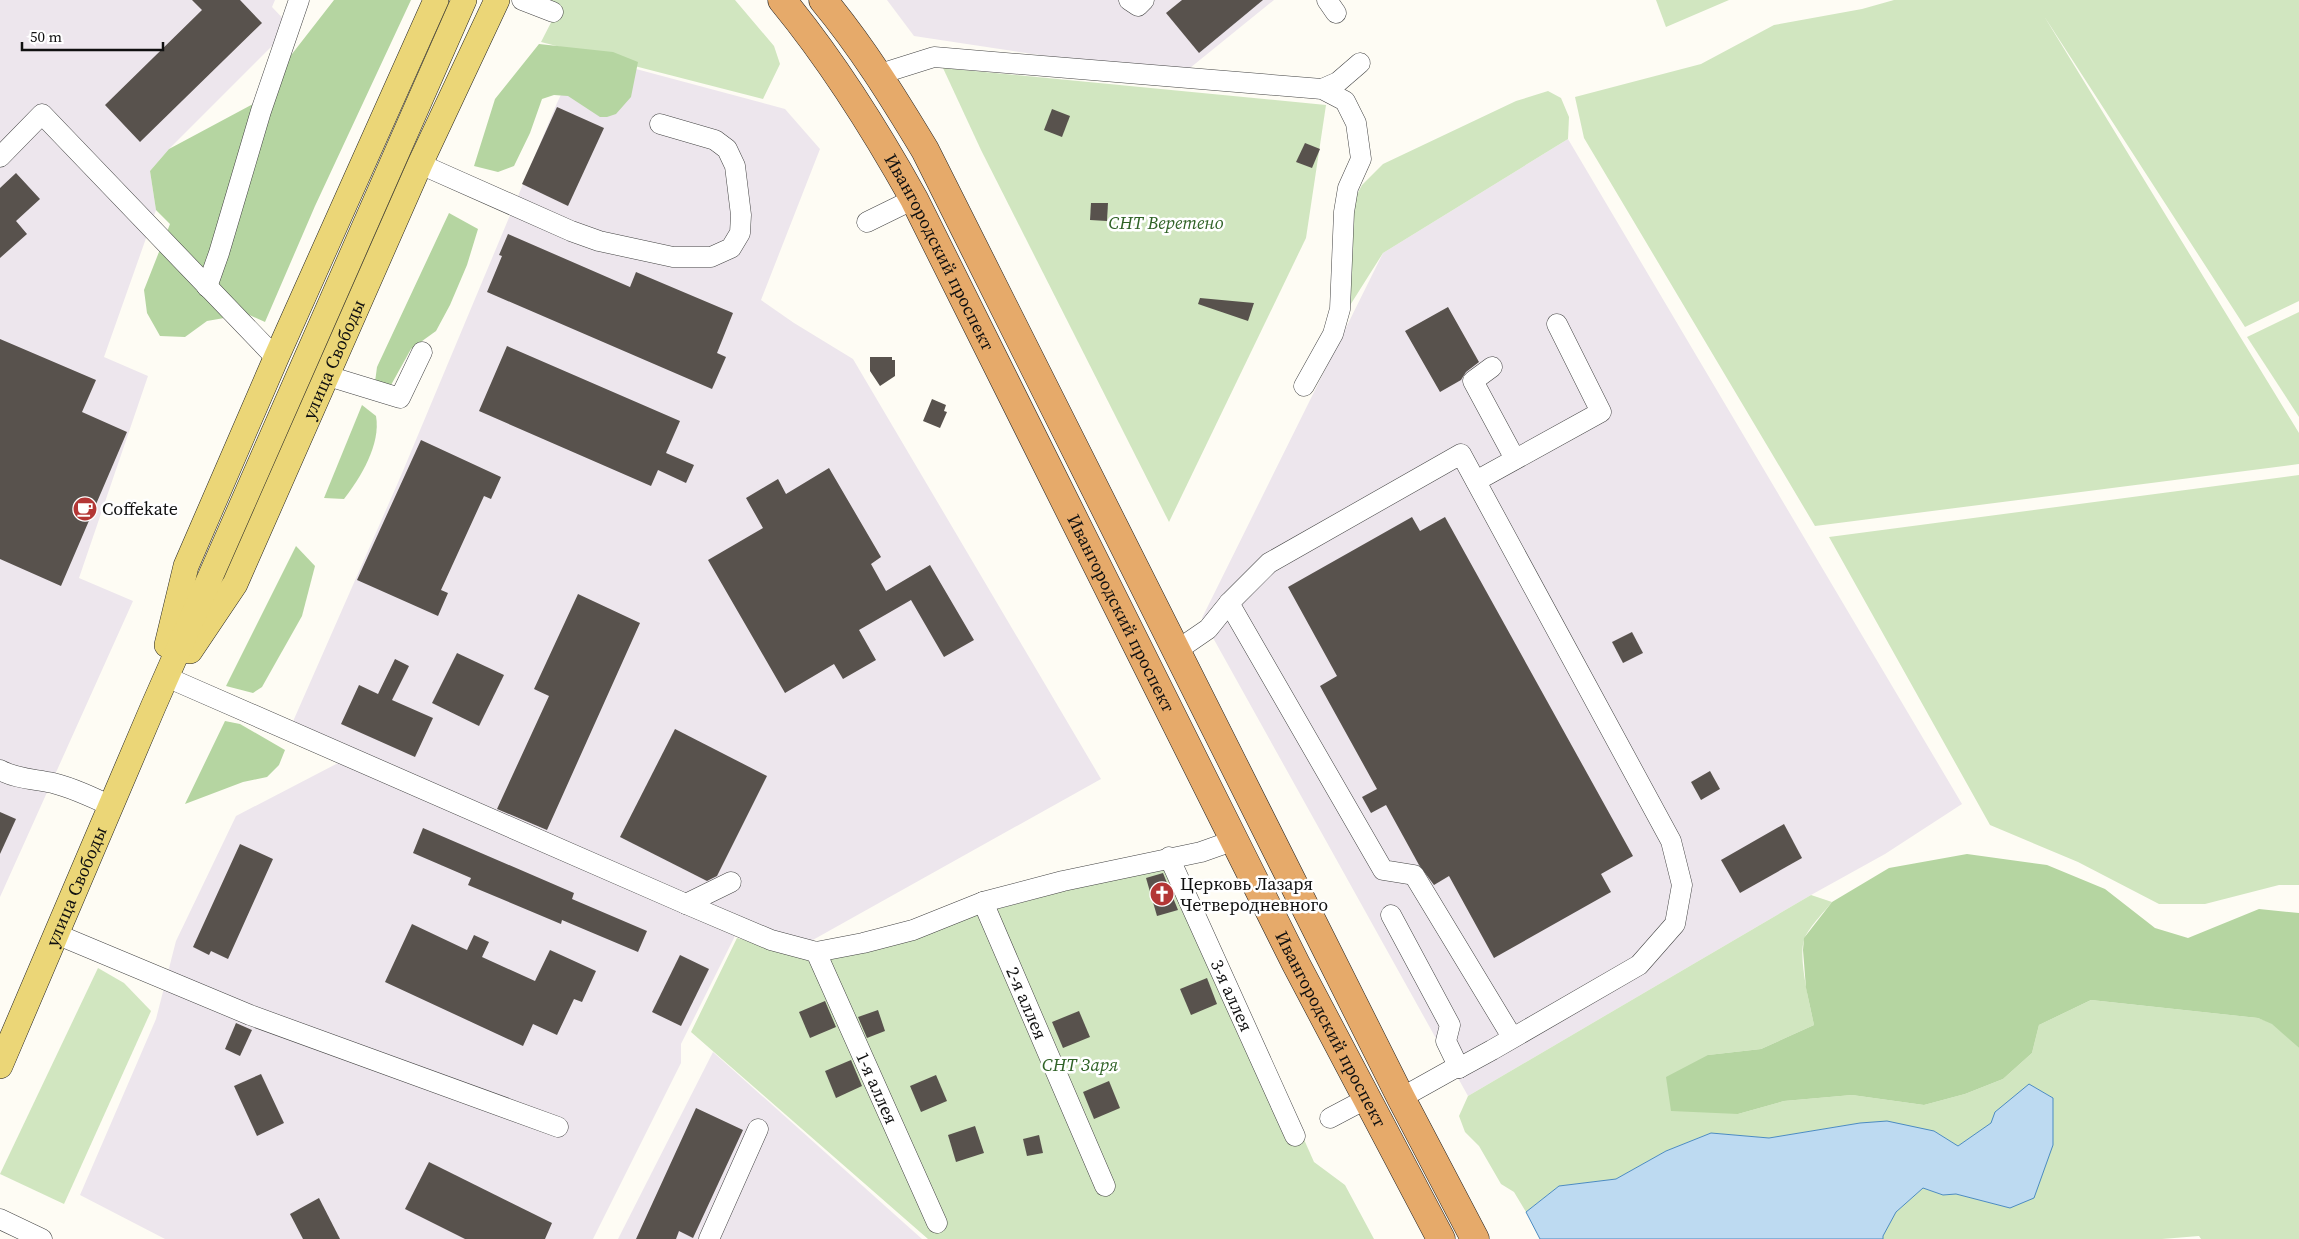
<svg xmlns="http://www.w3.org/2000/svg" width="2299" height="1239" font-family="'Source Serif 4',serif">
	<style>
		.industrial { fill: #ede6ed }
		.green { fill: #d1e6c0 }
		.forest { fill: #b5d5a1 }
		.water { fill: #bddaf1; stroke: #4b8bc1 }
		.building { fill: #58524d }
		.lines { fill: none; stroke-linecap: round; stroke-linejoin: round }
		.minor-casing { stroke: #434343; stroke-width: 21 }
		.major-casing { stroke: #212121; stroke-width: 26 }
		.highway-casing { stroke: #212121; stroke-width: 29 }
		.minor { stroke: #fff; stroke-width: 20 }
		.major { stroke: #ebd677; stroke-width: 25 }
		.highway { stroke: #e6aa6a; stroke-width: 28 }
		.labels { text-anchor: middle; stroke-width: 5; stroke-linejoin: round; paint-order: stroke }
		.park-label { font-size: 18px; font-style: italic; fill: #2f6226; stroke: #fff }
		.street-label { font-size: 18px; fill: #101010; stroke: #fff }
		.poi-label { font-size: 18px; fill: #101010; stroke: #fff; text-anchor: start }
	</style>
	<rect width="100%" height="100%" fill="#fefcf4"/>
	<g class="industrial">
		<polygon points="0,0 275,0 272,7 291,27 169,149 150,171 156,210 104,357 148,376 79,578 133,601 0,897"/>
		<polygon points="887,0 1274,0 1185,72 1072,60 914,36"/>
		<polygon points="580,54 785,109 820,149 761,300 794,323 853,359 1101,779 802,946 291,726 400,478 557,103"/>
		<polygon points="1568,139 1962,804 1885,854 1811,895 1468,1096 1202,618 1383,253"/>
		<polygon points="340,762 735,936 681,1044 681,1063 593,1239 165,1239 80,1195 156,1019 176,941 236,816"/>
		<polygon points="713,1052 922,1239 618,1239"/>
	</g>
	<g class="green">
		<polygon points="541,0 735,0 774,46 780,64 763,99 541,42 560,5"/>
		<polygon points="1656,0 1729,0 1666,27"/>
		<polygon points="1894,0 2299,0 2299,301 2245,327 2044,16 2299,433 2299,464 1815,526 1584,138 1575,97 1701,64 1774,25 1862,9"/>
		<polygon points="943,68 1326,105 1306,238 1169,522 981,150"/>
		<polygon points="1548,91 1561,98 1569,117 1568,139 1383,253 1342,318 1353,202 1362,185 1383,164 1516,101"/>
		<polygon points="2299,312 2299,417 2247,337"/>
		<polygon points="2299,475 2299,885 2279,885 2205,904 2159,904 2078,862 1990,825 1829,537"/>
		<polygon points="1180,860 1314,1162 1345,1185 1374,1239 928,1239 691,1032 737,938 814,958"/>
		<path d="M 1811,895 L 1832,902 C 1825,911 1807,929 1804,940 C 1798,959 1810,1005 1814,1025 L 1761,1049 L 1708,1055 L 1738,1114 L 1784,1101 L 1852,1095 L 1924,1105 L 1965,1094 L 2003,1079 L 2032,1053 L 2039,1025 L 2091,1000 L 2258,1018 L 2272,1023 L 2299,1048 L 2299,1239 L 2201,1239 L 2199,1236 L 2162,1239 L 1883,1239 L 1882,1236 L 1896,1212 L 1923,1188 L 1943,1195 L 1956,1194 L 2010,1208 L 2053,1145 L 2053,1098 L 2029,1084 L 1992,1123 L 1958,1146 L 1934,1131 L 1860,1123 L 1769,1138 L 1711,1133 L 1666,1151 L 1616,1179 L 1559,1186 L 1526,1212 L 1514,1192 L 1501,1184 L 1479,1146 L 1465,1132 L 1459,1116 L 1468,1096 Z"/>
		<polygon points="98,968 124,983 151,1011 64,1204 0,1174"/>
	</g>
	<g class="forest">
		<polygon points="334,0 411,0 315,206 265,322 247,314 207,321 185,337 160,336 147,313 144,290 170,224 156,210 150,171 169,149 253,104"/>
		<polygon points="539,44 613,52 638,62 631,97 616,114 607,117 600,117 568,96 554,95 542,99 530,133 514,166 498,172 474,166 495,99"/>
		<polygon points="449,213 478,229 467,265 450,305 436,331 411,349 391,385 382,386 375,382 377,367"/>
		<path d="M 362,405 L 376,416 C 381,444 361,477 344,499 L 324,498 Z"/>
		<polygon points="296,546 315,566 302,616 262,687 253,693 226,686"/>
		<polygon points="225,721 240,724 285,750 279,765 267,777 243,782 185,804"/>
		<polygon points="1967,854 2047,865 2105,889 2155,928 2188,938 2259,909 2299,913 2299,1048 2272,1024 2258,1018 2091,1000 2039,1025 2032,1053 2003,1079 1965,1094 1924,1105 1852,1095 1784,1101 1738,1114 1671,1111 1666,1077 1708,1055 1761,1049 1814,1025 1806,988 1803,950 1804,938 1832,902 1889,868"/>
	</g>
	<polygon class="water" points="2029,1084 2053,1098 2053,1145 2034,1198 2010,1208 1956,1194 1943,1195 1923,1188 1896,1212 1883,1236 1883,1239 1540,1239 1526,1212 1559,1186 1616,1179 1666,1151 1711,1133 1769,1138 1860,1123 1887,1121 1934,1131 1958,1146 1991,1123 1995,1112"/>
	<g class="building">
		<polygon points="192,0 240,0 262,23 140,142 105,105 202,10"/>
		<polygon points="1182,0 1263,0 1199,53 1166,13"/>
		<polygon points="557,107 604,128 568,206 522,184"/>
		<polygon points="1052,109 1070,116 1062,137 1044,130"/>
		<polygon points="1305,143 1320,149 1312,168 1296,162"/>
		<polygon points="16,173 40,199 16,221 27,234 0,258 0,188"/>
		<polygon points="1091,203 1108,203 1107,221 1090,220"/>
		<polygon points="508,234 630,287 636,272 733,313 717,353 726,357 712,389 487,292 502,256 499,255"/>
		<polygon points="1200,298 1254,303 1248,321 1198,304"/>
		<polygon points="1448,307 1479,362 1466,372 1461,380 1440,392 1405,331"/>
		<polygon points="0,339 96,380 82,412 127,432 61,586 0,559"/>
		<polygon points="507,346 680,421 666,453 694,465 686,483 658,470 651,486 479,411"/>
		<polygon points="870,357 892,357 892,360 895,360 895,376 880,386 870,371"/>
		<polygon points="932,399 946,405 944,411 947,412 940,428 923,421"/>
		<polygon points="421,440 501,477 491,499 484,496 441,590 448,593 438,616 357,580"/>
		<polygon points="829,468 881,557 871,564 886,591 930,565 974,640 944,657 911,600 859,630 876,660 843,679 834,664 785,693 708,560 763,528 746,498 778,479 786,494"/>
		<polygon points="1412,517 1420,531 1445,517 1633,856 1601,874 1611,892 1494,958 1449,876 1434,885 1419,865 1386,805 1371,813 1362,797 1377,789 1320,686 1337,676 1288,587"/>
		<polygon points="578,594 640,623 547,830 497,809 549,696 534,689"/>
		<polygon points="1632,632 1643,653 1623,663 1612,642"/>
		<polygon points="457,653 504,675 479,726 432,703"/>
		<polygon points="395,659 409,666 392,700 433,718 415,757 341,724 359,685 378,694"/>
		<polygon points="675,729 767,776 717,876 707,881 620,837"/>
		<polygon points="1710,771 1720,789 1701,800 1691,782"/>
		<polygon points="0,812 16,819 0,854"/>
		<polygon points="1784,824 1802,858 1740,893 1721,860"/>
		<polygon points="423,828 574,893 572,899 647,931 638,952 562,920 561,924 468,885 471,878 413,853"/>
		<polygon points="240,844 273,859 228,959 211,951 209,955 193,947"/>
		<polygon points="1163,873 1178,910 1157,916 1146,878"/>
		<polygon points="412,924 467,950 474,935 489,942 482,957 535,981 550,950 596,971 582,1002 574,999 557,1035 533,1024 523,1046 385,982"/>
		<polygon points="680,955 709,969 681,1026 652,1012"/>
		<polygon points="1207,978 1217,1004 1191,1015 1180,989"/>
		<polygon points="825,1001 836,1027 810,1038 799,1012"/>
		<polygon points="878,1010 885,1031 867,1038 858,1017"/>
		<polygon points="1079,1011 1090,1037 1063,1048 1052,1022"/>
		<polygon points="236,1023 252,1030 240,1056 225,1049"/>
		<polygon points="851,1060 862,1086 836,1098 825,1071"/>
		<polygon points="261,1074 284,1123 257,1136 234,1086"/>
		<polygon points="936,1075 947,1101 921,1112 910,1086"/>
		<polygon points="1109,1081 1120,1108 1094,1119 1083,1092"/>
		<polygon points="696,1108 743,1130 693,1238 679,1231 676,1239 636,1239"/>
		<polygon points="975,1126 984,1153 956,1162 948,1135"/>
		<polygon points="1039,1135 1043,1153 1027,1156 1023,1139"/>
		<polygon points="429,1162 552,1223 545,1239 465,1239 405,1209"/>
		<polygon points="319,1198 340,1239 303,1239 290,1214"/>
	</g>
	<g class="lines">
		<defs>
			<g id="minor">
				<polyline points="522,0 553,12"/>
				<polyline points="1129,0 1138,6 1144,0"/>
				<polyline points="1327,0 1336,13"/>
				<polyline points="880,74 934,57 1322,89 1345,101 1356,123 1361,159 1348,188 1344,212 1340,309 1333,334 1304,386"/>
				<polyline points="1322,89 1338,82 1360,63"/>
				<polyline points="0,157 42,114 276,358"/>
				<polyline points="420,164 571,231 599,241 673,257 711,257 731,248 740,233 741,215 735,166 727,149 715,140 660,124"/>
				<polyline points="867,222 914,199"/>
				<polyline points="207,287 219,253 261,111 299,0"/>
				<polyline points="1492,367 1473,381 1515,459"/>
				<polyline points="328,376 400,398 422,352"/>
				<polyline points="1476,481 1601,412 1557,324"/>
				<polyline points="1229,603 1383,870 1414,875 1512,1037"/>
				<polyline points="1176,651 1208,629 1229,603 1269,563 1461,454 1671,841 1682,885 1675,924 1639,965 1492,1050 1459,1068 1453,1069 1401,1098"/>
				<polyline points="171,679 686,904 771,940 816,952 863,943 913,930 983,902 1063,881 1201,852 1235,840"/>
				<path d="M 0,770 C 16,779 35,779 53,783 C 73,788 92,797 111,806"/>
				<path id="s1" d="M 1169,857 L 1295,1136"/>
				<path id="s2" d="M 983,902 L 1105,1186"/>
				<polyline points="686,904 731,882"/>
				<polyline points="1391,915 1450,1025 1446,1041 1459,1068"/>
				<polyline points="56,934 250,1015 558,1127"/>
				<path id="s3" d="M 816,952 L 937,1223"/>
				<polyline points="1330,1118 1366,1099"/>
				<polyline points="0,1219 42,1239"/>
				<polyline points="709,1239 758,1129"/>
			</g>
			<g id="major">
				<polyline points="167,645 186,566 276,358 436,0"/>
				<path id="s4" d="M 190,651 L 235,584 L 420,164 L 497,0"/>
				<path id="s5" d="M 0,1066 L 153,707 L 464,0"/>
			</g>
			<g id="highway">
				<path id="s6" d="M 782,0 C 833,62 875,129 914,199 L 1296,964 L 1441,1239"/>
				<path d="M 823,0 C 862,47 893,97 925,150 L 1401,1098 L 1475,1239"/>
			</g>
		</defs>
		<use href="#minor" class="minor-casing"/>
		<use href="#major" class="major-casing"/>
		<use href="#highway" class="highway-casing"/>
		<use href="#minor" class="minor"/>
		<use href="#major" class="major"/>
		<use href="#highway" class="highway"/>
	</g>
	<defs>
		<symbol id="cafe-disc" viewBox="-11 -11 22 22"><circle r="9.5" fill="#b33635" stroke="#fff"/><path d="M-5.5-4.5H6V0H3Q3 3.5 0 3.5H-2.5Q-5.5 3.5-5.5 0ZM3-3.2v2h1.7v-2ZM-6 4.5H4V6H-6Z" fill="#fff"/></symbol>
		<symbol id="church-disc" viewBox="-11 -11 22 22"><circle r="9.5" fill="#b33635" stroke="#fff"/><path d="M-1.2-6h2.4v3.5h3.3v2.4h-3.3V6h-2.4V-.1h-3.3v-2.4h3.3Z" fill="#fff"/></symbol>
	</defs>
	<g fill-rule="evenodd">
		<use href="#cafe-disc" x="71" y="495" width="28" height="28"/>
		<use href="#church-disc" x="1148" y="880" width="28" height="28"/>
	</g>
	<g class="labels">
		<g class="park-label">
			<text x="1166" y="229">СНТ Веретено</text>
			<text x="1080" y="1071">СНТ Заря</text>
		</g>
		<g class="street-label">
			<text dy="6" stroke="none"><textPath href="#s6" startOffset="298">Ивангородский проспект</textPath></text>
			<text dy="6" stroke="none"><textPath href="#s4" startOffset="326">улица Свободы</textPath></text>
			<text dy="6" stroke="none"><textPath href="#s6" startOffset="702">Ивангородский проспект</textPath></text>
			<text dy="6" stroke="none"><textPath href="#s5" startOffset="195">улица Свободы</textPath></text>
			<text dy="6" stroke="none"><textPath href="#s1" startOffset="152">3-я аллея</textPath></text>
			<text dy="6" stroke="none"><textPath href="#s2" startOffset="110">2-я аллея</textPath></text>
			<text dy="6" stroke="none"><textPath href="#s6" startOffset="1168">Ивангородский проспект</textPath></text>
			<text dy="6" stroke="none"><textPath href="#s3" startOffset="149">1-я аллея</textPath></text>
		</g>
		<g class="poi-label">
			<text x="102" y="515">Coffekate</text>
			<text x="1180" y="890">Церковь Лазаря<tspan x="1180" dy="21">Четверодневного</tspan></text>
		</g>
	</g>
	<path d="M22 42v8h141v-8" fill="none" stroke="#101010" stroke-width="2.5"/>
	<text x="30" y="42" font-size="15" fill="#101010" stroke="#ffffff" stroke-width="4" paint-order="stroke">50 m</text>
</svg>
